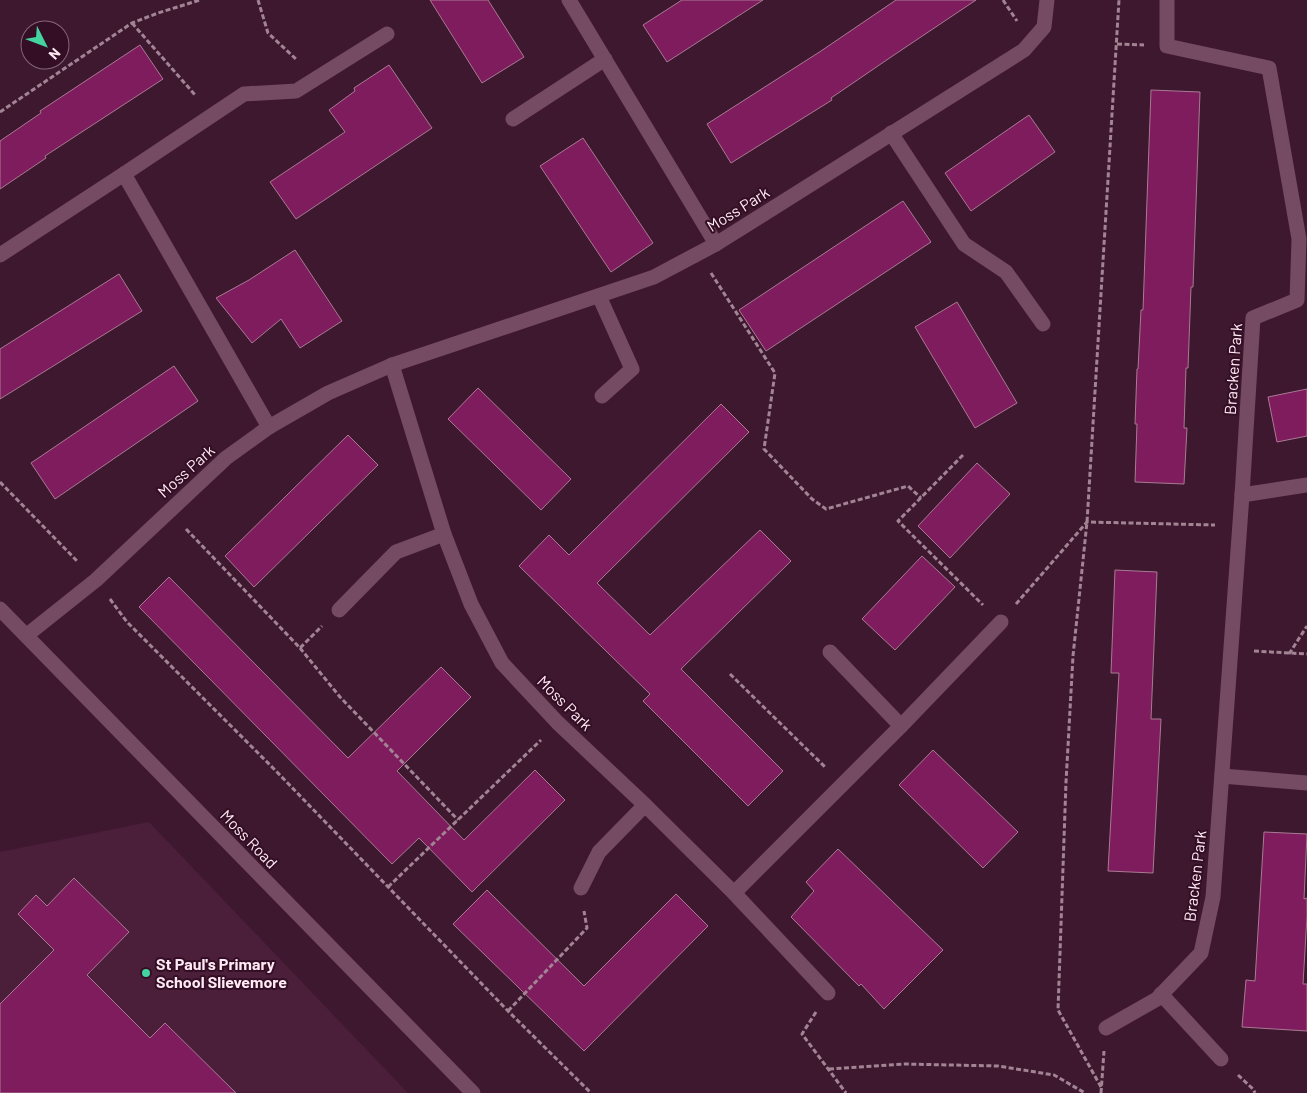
<svg xmlns="http://www.w3.org/2000/svg" width="1307" height="1093" font-family="Barlow,sans-serif">
	<style>
		.built { fill: #4b1e3a }
		.building { fill: #7e1c5d; stroke: #a97a94 }
		.lines { fill: none; stroke-linecap: round; stroke-linejoin: round }
		.path { stroke: #a28495; stroke-width: 3; stroke-dasharray: 5 2.5; stroke-linecap: butt }
		.minor { stroke: #754a63; stroke-width: 15 }
		.poi-dot { fill: #43d4a0; stroke: #330e25; stroke-width: 2 }
		.labels { text-anchor: middle; stroke-width: 4; stroke-linejoin: round; paint-order: stroke }
		.street-label { font-size: 16px; fill: #ffe9f4; stroke: #330e25 }
		.poi-label { font-size: 16px; font-weight: bold; fill: #ffe9f4; stroke: #330e25; text-anchor: start }
	</style>
	<rect width="100%" height="100%" fill="#3e182f"/>
	<polygon class="built" points="149,822 408,1093 0,1093 0,852"/>
	<g class="building">
		<polygon points="430,0 488,0 524,57 482,83"/>
		<polygon points="682,0 763,0 667,62 643,25"/>
		<polygon points="896,0 976,0 894,55 831,98 832,100 731,163 707,124 821,51"/>
		<polygon points="140,45 163,79 45,156 46,158 0,189 0,141 41,113 40,111"/>
		<polygon points="389,65 432,128 296,219 270,182 345,132 329,110 355,91 354,88"/>
		<polygon points="1151,90 1200,92 1193,287 1191,287 1188,368 1186,368 1184,428 1187,428 1184,484 1135,482 1137,424 1135,424 1137,369 1138,369 1141,310 1143,310"/>
		<polygon points="1029,115 1055,152 971,211 945,173"/>
		<polygon points="583,138 653,243 611,272 540,166"/>
		<polygon points="903,201 931,242 766,351 739,310"/>
		<polygon points="295,250 342,321 300,348 281,319 252,343 216,298 249,280"/>
		<polygon points="119,274 142,311 0,399 0,349"/>
		<polygon points="957,302 1017,403 975,428 915,327"/>
		<polygon points="174,366 198,401 55,499 31,463"/>
		<polygon points="478,388 571,479 541,510 448,419"/>
		<polygon points="1307,389 1307,436 1277,442 1268,397"/>
		<polygon points="721,404 749,432 597,583 650,635 760,530 791,561 681,669 783,771 748,806 643,701 650,694 519,566 549,535 569,555"/>
		<polygon points="348,435 378,465 254,587 225,556"/>
		<polygon points="977,463 1010,494 950,558 918,526"/>
		<polygon points="922,556 955,587 895,650 862,619"/>
		<polygon points="1115,570 1157,572 1151,719 1161,719 1153,873 1108,871 1119,673 1111,673"/>
		<polygon points="169,577 348,758 441,667 471,697 397,771 464,840 535,770 565,800 472,892 419,838 392,864 139,607"/>
		<polygon points="933,750 1018,832 983,868 899,785"/>
		<polygon points="1264,832 1307,834 1304,899 1307,898 1307,916 1303,984 1307,984 1307,1031 1242,1027 1246,980 1255,981"/>
		<polygon points="838,849 943,950 884,1009 861,984 859,986 791,917 814,891 806,882"/>
		<polygon points="74,878 129,932 87,975 150,1038 165,1023 236,1093 0,1093 0,1004 54,950 18,914 36,895 47,906"/>
		<polygon points="487,890 584,986 676,894 708,926 584,1051 453,924"/>
	</g>
	<g class="lines">
		<g class="path">
			<polyline points="258,0 268,33 297,60"/>
			<polyline points="1003,0 1017,21"/>
			<polyline points="132,23 196,96"/>
			<polyline points="1117,44 1144,45"/>
			<polyline points="0,112 132,23 158,13 200,0"/>
			<polyline points="711,273 775,373 764,449 812,499 826,509 908,486 921,498"/>
			<polyline points="963,455 898,521 983,605"/>
			<polyline points="0,482 78,562"/>
			<polyline points="186,529 300,648 322,626"/>
			<polyline points="110,599 127,622 276,771 508,1011 591,1093"/>
			<polyline points="1016,604 1087,522 1215,525"/>
			<polyline points="300,648 340,697 458,820"/>
			<polyline points="1254,651 1307,654"/>
			<polyline points="1289,654 1307,626"/>
			<polyline points="730,674 825,767"/>
			<polyline points="388,887 541,740"/>
			<polyline points="508,1011 587,928 584,911"/>
			<polyline points="816,1012 802,1034 846,1093"/>
			<polyline points="829,1069 904,1064 998,1066 1054,1075 1085,1093"/>
			<polyline points="1238,1075 1253,1089 1255,1093"/>
			<polyline points="1101,1087 1058,1010 1066,782 1073,656 1087,522 1119,0"/>
			<polyline points="1101,1093 1104,1051"/>
		</g>
		<g class="minor">
			<polyline points="569,0 716,244"/>
			<polyline points="1167,0 1167,46 1269,68 1299,239 1297,300 1253,318 1242,495"/>
			<polyline points="513,119 605,59"/>
			<polyline points="891,133 964,244 1006,272 1043,324"/>
			<polyline points="124,174 244,94 296,91 387,34"/>
			<polyline points="0,255 124,174 269,427"/>
			<polyline points="599,296 632,369 602,396"/>
			<polyline points="392,365 444,534 471,604 502,663 558,723 645,805 734,893 828,993"/>
			<polyline points="0,609 473,1093"/>
			<polyline points="339,610 396,552 444,534"/>
			<polyline points="27,635 96,580 226,458 269,427 328,393 392,365 654,277 716,244 1024,50 1044,27 1047,0"/>
			<polyline points="830,652 901,726"/>
			<polyline points="1222,776 1307,783"/>
			<polyline points="581,888 599,852 645,805"/>
			<polyline points="734,893 901,726 1001,622"/>
			<polyline points="1161,994 1221,1059"/>
			<polyline points="1106,1028 1157,999 1201,953 1213,897 1242,495 1307,485"/>
		</g>
	</g>
	<circle class="poi-dot" cx="146" cy="973" r="5"/>
	<g class="labels">
		<g class="street-label">
			<text transform="translate(738 209) rotate(-32)" y="6">Moss Park</text>
			<text transform="translate(1233 369) rotate(-86)" y="6">Bracken Park</text>
			<text transform="translate(186 471) rotate(-42)" y="6">Moss Park</text>
			<text transform="translate(565 703) rotate(45)" y="6">Moss Park</text>
			<text transform="translate(249 839) rotate(46)" y="6">Moss Road</text>
			<text transform="translate(1195 876) rotate(-83)" y="6">Bracken Park</text>
		</g>
		<g class="poi-label">
			<text x="156" y="970">St Paul's Primary<tspan x="156" dy="18">School Slievemore</tspan></text>
		</g>
	</g>
	<g transform="translate(45 45) rotate(132)"><circle r="24" fill="#330e25" stroke="#856678"/>
	<path d="M0-4L9 19L0 12L-9 19Z" fill="#43d4a0"/>
	<text y="-8" font-size="14" font-weight="bold" text-anchor="middle" fill="#ffe9f4">N</text>
	</g>
</svg>
